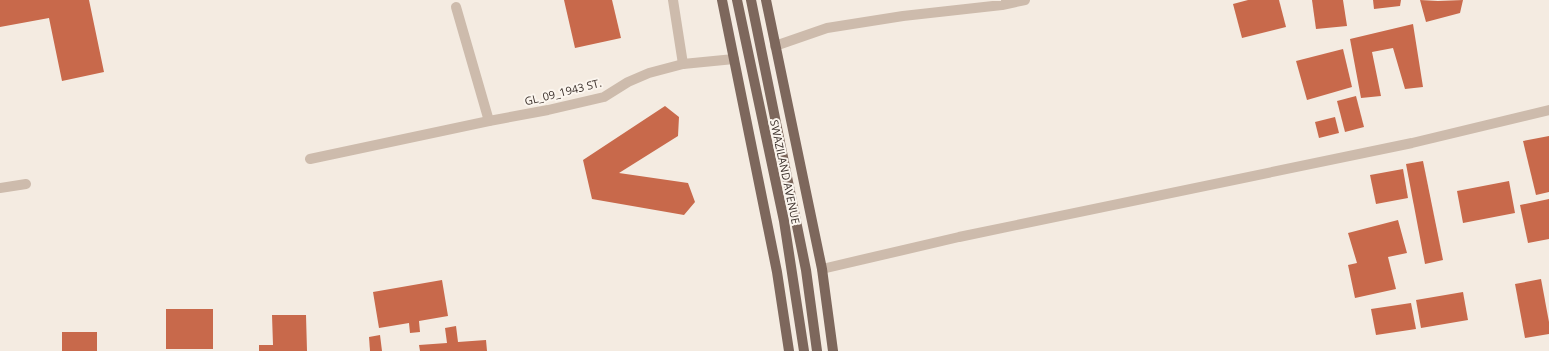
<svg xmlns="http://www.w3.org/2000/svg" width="1549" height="351" font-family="'Open Sans',sans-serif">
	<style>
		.building { fill: #c8694b }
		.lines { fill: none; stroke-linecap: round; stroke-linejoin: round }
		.minor { stroke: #cdbbac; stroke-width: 10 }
		.major { stroke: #7d675c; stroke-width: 10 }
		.labels { text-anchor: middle; stroke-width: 4; stroke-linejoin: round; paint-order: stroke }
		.street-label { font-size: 11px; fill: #3b302b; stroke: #fbf5ee }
	</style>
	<rect width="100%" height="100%" fill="#f4ebe1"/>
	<g class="building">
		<polygon points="0,0 89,0 104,72 62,81 49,18 0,27"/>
		<polygon points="564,0 612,0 621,38 575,48"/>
		<polygon points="1248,0 1279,0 1286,27 1242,38 1233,4"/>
		<polygon points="1312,0 1343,0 1347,26 1316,29"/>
		<polygon points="1373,0 1401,0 1400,6 1374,9"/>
		<polygon points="1420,0 1438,1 1463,0 1460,13 1426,22"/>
		<polygon points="1413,24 1423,87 1405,89 1393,48 1372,52 1381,96 1361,98 1350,39"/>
		<polygon points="1343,49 1352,87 1307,100 1296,61"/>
		<polygon points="1356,96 1364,127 1345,132 1337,101"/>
		<polygon points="665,106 679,117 678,136 619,173 688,183 695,202 684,215 592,199 583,160"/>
		<polygon points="1335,117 1339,133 1319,138 1315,122"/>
		<polygon points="1549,136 1549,192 1536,195 1523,141"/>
		<polygon points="1423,161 1443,260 1425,264 1406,164"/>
		<polygon points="1403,169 1408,198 1376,204 1370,175"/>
		<polygon points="1509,181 1515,213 1463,223 1457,191"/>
		<polygon points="1549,199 1549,239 1528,243 1520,205"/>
		<polygon points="1398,220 1407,253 1388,257 1396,289 1355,298 1348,265 1357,263 1348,233"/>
		<polygon points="1541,279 1549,322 1549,334 1525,338 1515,284"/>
		<polygon points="442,280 448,316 419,321 420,332 410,333 409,323 379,328 373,292"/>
		<polygon points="1463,292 1468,320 1421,328 1416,300"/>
		<polygon points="1411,303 1416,329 1376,335 1371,309"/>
		<rect x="166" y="309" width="47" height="40"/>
		<polygon points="272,315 306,315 307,351 259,351 259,345 273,345"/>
		<polygon points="456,326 458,342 486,340 487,351 420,351 419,345 447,343 445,328"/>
		<rect x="62" y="332" width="35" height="19"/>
		<polygon points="380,335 382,351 370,351 369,337"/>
	</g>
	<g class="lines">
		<g class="minor">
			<polyline points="673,0 683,64"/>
			<polyline points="456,7 489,121"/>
			<polyline points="775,46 827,28 903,16 1002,5 1025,0"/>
			<polyline points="310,159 489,121 548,110 604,97 628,82 649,73 683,64 734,59"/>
			<polyline points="0,188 26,184"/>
			<polyline points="822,269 959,237 1412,143 1549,110"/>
		</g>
		<g class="major">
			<polyline points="722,0 777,272 789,351"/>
			<polyline points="737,0 784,221 804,351"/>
			<polyline points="751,0 806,270 817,351"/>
			<polyline points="766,0 822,269 833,351"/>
		</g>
	</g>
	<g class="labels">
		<g class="street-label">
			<text transform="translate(563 92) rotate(-14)" y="4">GL_09_1943 ST.</text>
			<text transform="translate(785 172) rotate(78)" y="4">SWAZILAND AVENUE</text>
		</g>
	</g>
</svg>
